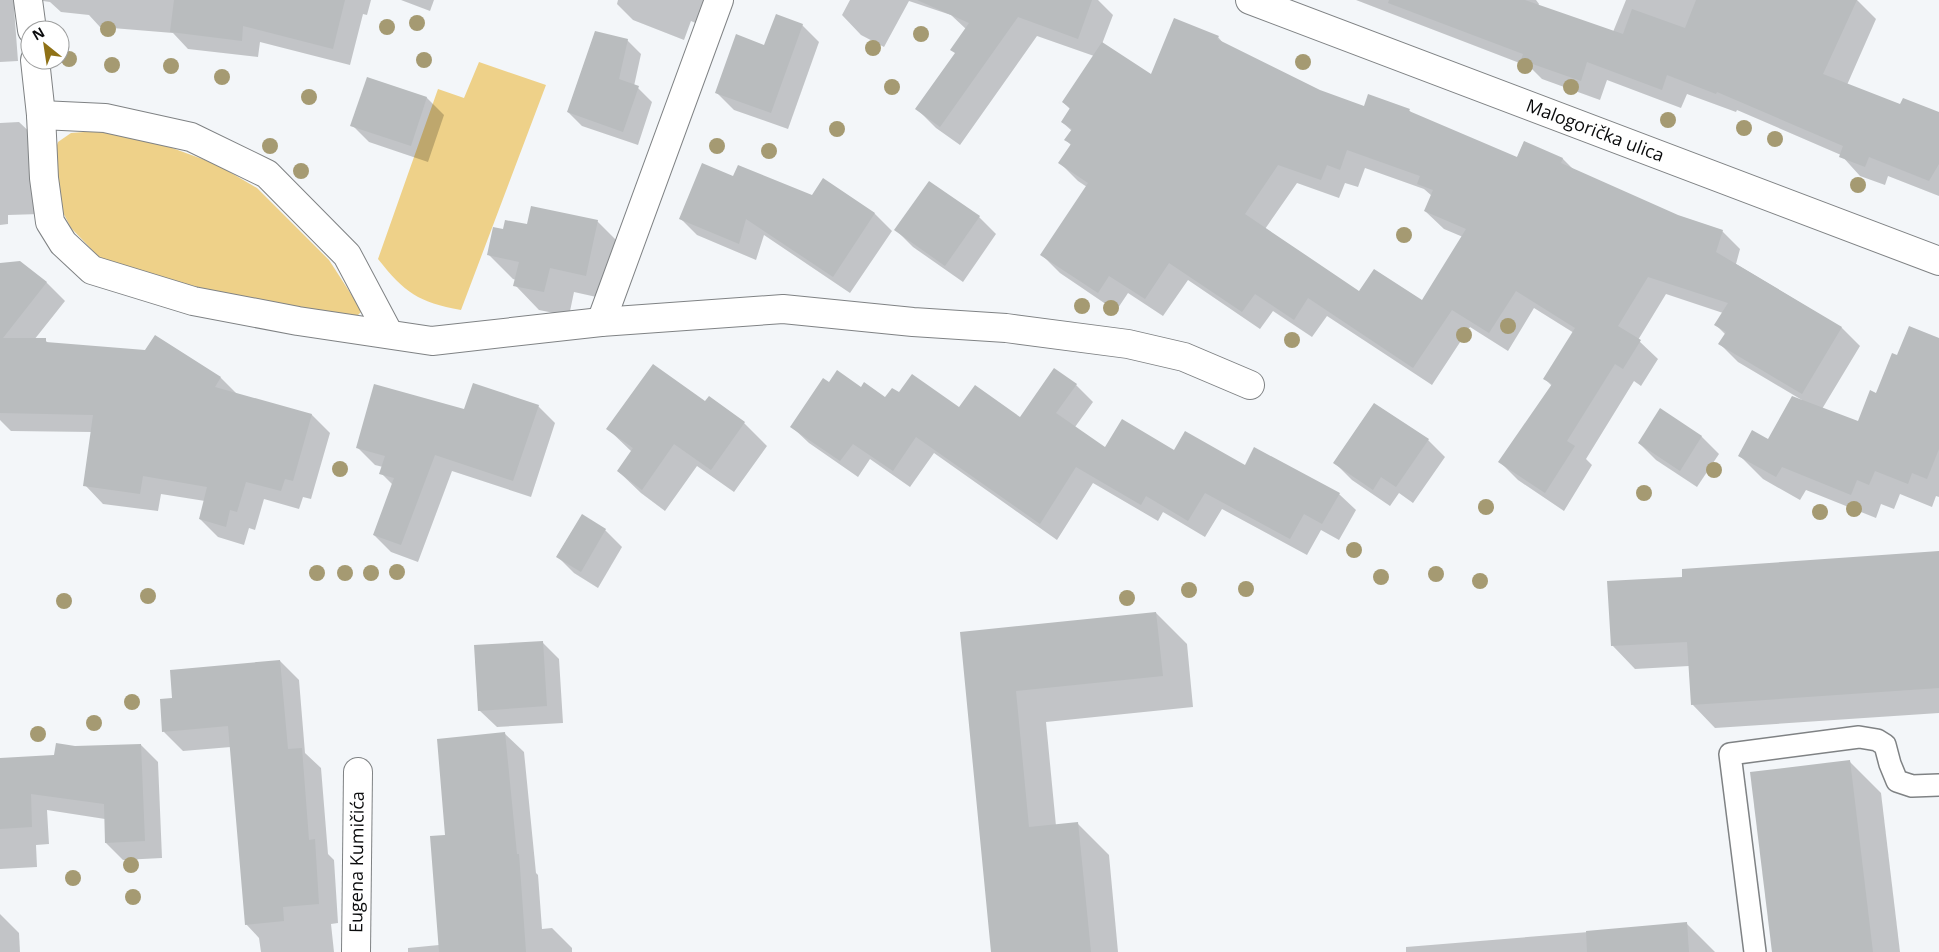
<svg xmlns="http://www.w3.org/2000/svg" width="1939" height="952" font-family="'Open Sans',sans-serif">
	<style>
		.green { fill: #eed189 }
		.shadow { fill: #0003; fill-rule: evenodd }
		.building { fill: #b9bcbe; fill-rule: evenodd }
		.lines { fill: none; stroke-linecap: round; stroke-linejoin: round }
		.lane-casing { stroke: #7f8284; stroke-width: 24 }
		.street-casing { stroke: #7f8284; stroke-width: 30 }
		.lane { stroke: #fff; stroke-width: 21 }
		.street { stroke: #fff; stroke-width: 28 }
		.tree { fill: #a59a72 }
		.labels { text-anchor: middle; stroke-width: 4; stroke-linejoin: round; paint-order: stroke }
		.street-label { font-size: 18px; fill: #0b0c0d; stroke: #fff }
	</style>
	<rect width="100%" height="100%" fill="#f3f6f9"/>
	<g class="green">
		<path d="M 479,62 L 546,85 L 461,310 C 418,302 405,293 378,259 L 438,89 L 464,98 Z"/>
		<polygon points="110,130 164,145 216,164 257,188 329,260 362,311 352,321 241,298 154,276 100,258 71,228 56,199 52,161 58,142 71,133"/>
	</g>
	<g class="shadow">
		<polygon points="0,0 371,0 367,15 363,14 350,65 260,42 258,57 188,49 173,33 100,27 89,15 61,12 50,2 43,1 36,4 31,10 14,8 18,61 0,62"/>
		<polygon points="401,0 434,0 430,11"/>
		<polygon points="618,0 709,0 700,25 691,21 684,40 633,20 617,4"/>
		<path d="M 850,0 L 1098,0 L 1113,15 L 1102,44 L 1152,76 L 1218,37 L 1224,44 L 1319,91 L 1364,107 L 1409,110 L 1413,115 L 1517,158 L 1524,142 L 1563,159 L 1574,170 L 1677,216 L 1722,231 L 1740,249 L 1736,264 L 1842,328 L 1860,346 L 1822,409 L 1859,422 L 1898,357 L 1939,339 L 1939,497 L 1936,496 L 1932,507 L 1900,494 L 1894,509 L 1881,504 L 1876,518 L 1806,490 L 1800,500 L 1763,479 L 1739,455 L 1769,441 L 1802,400 L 1738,362 L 1720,344 L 1726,335 L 1716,325 L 1723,313 L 1666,294 L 1638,340 L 1658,359 L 1641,386 L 1634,381 L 1586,459 L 1592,465 L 1564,511 L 1518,480 L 1500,462 L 1552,386 L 1545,379 L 1574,333 L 1534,308 L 1508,351 L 1470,327 L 1432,385 L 1327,316 L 1312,337 L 1273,311 L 1260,329 L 1188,280 L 1163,316 L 1128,293 L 1116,311 L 1060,273 L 1042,255 L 1087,187 L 1078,181 L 1060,163 L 1071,145 L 1066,140 L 1072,131 L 1062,122 L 1071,110 L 1063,102 L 1094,56 L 1037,36 L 960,145 L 936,128 L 917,109 L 956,54 L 966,29 L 951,15 L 909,1 L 884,47 L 861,35 L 842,15 ZM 1365,168 L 1424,189 L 1432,196 L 1425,211 L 1444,229 L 1463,237 L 1422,302 L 1360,293 L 1265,229 L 1297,183 L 1339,198 L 1345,183 L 1358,187 Z"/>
		<polygon points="1356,0 1536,0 1539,4 1538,6 1613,32 1626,0 1857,0 1876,19 1847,85 1901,105 1939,114 1939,196 1888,176 1885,185 1860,176 1841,155 1737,110 1736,112 1687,94 1681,108 1607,80 1600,100 1542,79 1530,67"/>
		<polygon points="802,25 819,42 788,129 734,110 717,93 765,46"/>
		<polygon points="627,40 641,54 634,86 638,88 652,102 638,145 582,126 568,112"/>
		<polygon points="368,79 427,98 444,115 428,162 369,142 352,125"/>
		<polygon points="19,122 37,139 40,214 8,215 8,224 0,225 0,123"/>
		<polygon points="824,180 875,214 892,231 850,293 764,235 756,260 697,235 680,218 812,197"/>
		<polygon points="929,183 979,217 996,234 963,282 913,247 896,230"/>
		<polygon points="597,221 622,246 610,300 574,292 569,316 539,310 515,285 516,280 513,279 488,254 504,231 528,226"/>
		<polygon points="19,262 47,283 65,301 34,340 45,340 49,344 221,378 237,394 312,415 330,433 311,499 303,497 299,509 264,499 255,530 249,528 244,545 218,537 200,519 205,501 161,494 158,511 103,504 85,485 92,432 11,431 0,420 0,264"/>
		<polygon points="829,383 861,389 886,399 899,394 960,408 1021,418 1076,385 1093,402 1075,427 1106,449 1174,451 1245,467 1339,494 1356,510 1339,540 1321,530 1307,555 1222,509 1205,537 1163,512 1158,521 1093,483 1057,540 934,453 910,487 870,459 858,477 809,443 792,427"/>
		<polygon points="709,398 744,423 767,446 734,492 697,466 665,511 641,493 618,471 632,452 608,429 706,403"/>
		<polygon points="538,406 555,423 531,497 452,471 418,562 391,552 374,535 393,485 381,473 383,467 375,465 358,448 465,411"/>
		<polygon points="1661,410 1702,437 1719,454 1697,487 1656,460 1639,443"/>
		<polygon points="1428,440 1445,457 1413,503 1399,493 1390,506 1352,480 1335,463"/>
		<polygon points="582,516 605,530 622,547 598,588 574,573 557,556"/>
		<polygon points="1939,552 1939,713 1715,728 1692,704 1689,666 1635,669 1612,645 1684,579"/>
		<polygon points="1156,613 1187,644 1193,707 1046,722 1056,826 1077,823 1109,855 1118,952 992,952 961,633"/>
		<polygon points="542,642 559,659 563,723 497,727 479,710"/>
		<polygon points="280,661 299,680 305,753 321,768 328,854 334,860 338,923 331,924 334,952 261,952 259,938 246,924 231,747 183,751 164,732 174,700"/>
		<polygon points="504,733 524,752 536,873 538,875 542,929 552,928 572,948 572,952 408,952 408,948 439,945 447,836"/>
		<polygon points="141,745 158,762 162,858 123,860 106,843 105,819 47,810 49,844 36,845 37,867 0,869 0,760 55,756 75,747"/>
		<polygon points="1850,762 1881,793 1900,952 1773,952"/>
		<polygon points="0,914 19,933 20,952 0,952"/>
		<polygon points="1687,924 1715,952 1406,952 1406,947"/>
	</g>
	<g class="building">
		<polygon points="174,0 345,0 333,49 243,26 242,41 170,32"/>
		<polygon points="917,0 1092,0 1078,39 1018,17 940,127 915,109 955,53 950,50 969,23"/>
		<polygon points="1389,0 1525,0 1623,34 1632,9 1685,28 1696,0 1857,0 1823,74 1900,104 1903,98 1939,112 1939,164 1929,181 1869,157 1865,167 1839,157 1843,146 1717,92 1716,94 1667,75 1662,90 1587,62 1581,81 1521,60 1523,54 1388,3"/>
		<polygon points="776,14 803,24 771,113 715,93 736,34 764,45"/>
		<path d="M 1174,18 L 1219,36 L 1217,39 L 1320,90 L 1364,106 L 1368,94 L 1410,109 L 1409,111 L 1517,157 L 1524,141 L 1563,158 L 1561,163 L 1678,215 L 1723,230 L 1716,252 L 1842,327 L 1802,394 L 1718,344 L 1726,332 L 1714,325 L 1728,303 L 1648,277 L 1618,326 L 1641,340 L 1623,369 L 1615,364 L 1567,441 L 1575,446 L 1545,493 L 1498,462 L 1552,384 L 1543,379 L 1575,328 L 1516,291 L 1489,333 L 1452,310 L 1413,368 L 1308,298 L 1294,320 L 1255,294 L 1242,312 L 1169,263 L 1145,299 L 1109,276 L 1098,293 L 1040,255 L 1088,183 L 1058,163 L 1071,144 L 1064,140 L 1072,129 L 1061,122 L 1070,108 L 1062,102 L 1102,42 L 1151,74 ZM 1347,150 L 1420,176 L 1417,184 L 1433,190 L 1424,211 L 1466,229 L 1422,300 L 1374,269 L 1359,291 L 1245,214 L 1278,165 L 1321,180 L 1327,165 L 1340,170 Z"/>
		<polygon points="595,31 628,39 619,79 639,86 623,132 567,112"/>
		<polygon points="367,77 427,97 411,146 350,126"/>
		<polygon points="702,163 733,176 738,165 812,195 823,178 875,213 833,277 746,219 739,244 679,219"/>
		<polygon points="929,181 980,216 945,266 894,230"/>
		<polygon points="531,206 598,220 586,276 550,268 544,292 513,286 519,262 487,255 493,227 503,229 505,220 527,224"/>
		<polygon points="20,261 47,282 3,338 46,338 46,342 145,350 155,335 221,377 215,387 312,414 293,481 285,479 281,491 246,482 237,512 230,510 226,527 199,519 207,487 143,476 140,494 83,486 93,415 0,413 0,263"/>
		<polygon points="1909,326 1939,338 1939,449 1927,479 1912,473 1908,484 1875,471 1869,485 1857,480 1851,495 1782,467 1776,477 1738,456 1752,430 1768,439 1792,396 1858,421 1870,390 1876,393 1892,353 1897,355"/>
		<polygon points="653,364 705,401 709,396 745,422 711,470 674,444 642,490 617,471 633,448 606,429"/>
		<polygon points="1054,368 1077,384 1056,413 1105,447 1122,419 1174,450 1185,431 1245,465 1254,447 1340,493 1322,524 1304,514 1290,539 1205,493 1188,521 1146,496 1141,505 1076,467 1040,524 916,437 893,471 853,444 840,461 790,427 823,378 829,382 837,370 861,387 864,382 885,397 892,388 899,392 912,374 959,407 975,385 1020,417"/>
		<polygon points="473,383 539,405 513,481 435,455 401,545 373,535 394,478 379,474 385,456 356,448 374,384 464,409"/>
		<polygon points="1374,403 1429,439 1396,487 1381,477 1373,490 1333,463"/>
		<polygon points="1660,408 1702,436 1680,471 1638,443"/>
		<polygon points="582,514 606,529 581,572 556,557"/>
		<polygon points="1939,551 1939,688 1691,705 1687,642 1611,646 1607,581 1682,577 1682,569"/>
		<polygon points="1156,612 1163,676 1016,691 1029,827 1078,822 1091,952 991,952 960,632"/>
		<polygon points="543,641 547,706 478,711 474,645"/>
		<polygon points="280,660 288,749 302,748 309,840 315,839 319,904 283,907 284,921 245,925 228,726 162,732 160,699 172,698 170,670"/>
		<polygon points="505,732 517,854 519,854 526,952 439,952 430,836 445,835 437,739"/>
		<polygon points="56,743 75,746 141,744 145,841 105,843 104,804 31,794 32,827 0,829 0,758 54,755"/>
		<polygon points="1850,760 1873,952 1772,952 1750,772"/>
		<polygon points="1687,922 1689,952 1587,952 1586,931"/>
	</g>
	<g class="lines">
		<defs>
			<polyline id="lane" points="1755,952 1730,754 1859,737 1877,740 1885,745 1890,764 1897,781 1912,786 1939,785"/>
			<g id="street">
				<polyline points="28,0 32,30"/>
				<path id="s1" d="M 1250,0 L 1939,261"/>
				<polyline points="35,60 41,115 44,178 50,222 63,243 92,270 193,301 298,321 432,341 601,322 783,309 913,322 1006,328 1128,344 1184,357 1250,385"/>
				<polyline points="41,115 105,118 191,137 267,174 347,255 389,334"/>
				<polyline points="601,322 719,0"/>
				<path id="s2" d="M 356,952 L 358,772"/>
			</g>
		</defs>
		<use href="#lane" class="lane-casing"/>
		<use href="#street" class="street-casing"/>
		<use href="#lane" class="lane"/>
		<use href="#street" class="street"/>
	</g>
	<g class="tree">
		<circle cx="417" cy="23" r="8"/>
		<circle cx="387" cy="27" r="8"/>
		<circle cx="108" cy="29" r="8"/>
		<circle cx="921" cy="34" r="8"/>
		<circle cx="873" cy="48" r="8"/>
		<circle cx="69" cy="59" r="8"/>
		<circle cx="424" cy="60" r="8"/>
		<circle cx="1303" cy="62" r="8"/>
		<circle cx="112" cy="65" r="8"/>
		<circle cx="171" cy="66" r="8"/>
		<circle cx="1525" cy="66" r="8"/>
		<circle cx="222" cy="77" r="8"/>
		<circle cx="892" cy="87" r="8"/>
		<circle cx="1571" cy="87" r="8"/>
		<circle cx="309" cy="97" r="8"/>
		<circle cx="1668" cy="120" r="8"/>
		<circle cx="1744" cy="128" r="8"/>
		<circle cx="837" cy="129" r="8"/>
		<circle cx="1775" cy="139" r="8"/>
		<circle cx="270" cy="146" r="8"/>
		<circle cx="717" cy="146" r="8"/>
		<circle cx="769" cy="151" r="8"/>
		<circle cx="301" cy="171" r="8"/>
		<circle cx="1858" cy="185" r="8"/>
		<circle cx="1404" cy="235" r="8"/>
		<circle cx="1082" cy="306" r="8"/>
		<circle cx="1111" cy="308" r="8"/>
		<circle cx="1508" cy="326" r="8"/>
		<circle cx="1464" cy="335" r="8"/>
		<circle cx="1292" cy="340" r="8"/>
		<circle cx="340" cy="469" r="8"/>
		<circle cx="1714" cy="470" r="8"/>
		<circle cx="1644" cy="493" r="8"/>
		<circle cx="1486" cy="507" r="8"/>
		<circle cx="1854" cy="509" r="8"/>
		<circle cx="1820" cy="512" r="8"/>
		<circle cx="1354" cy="550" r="8"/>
		<circle cx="397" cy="572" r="8"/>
		<circle cx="317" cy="573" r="8"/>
		<circle cx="345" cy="573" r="8"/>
		<circle cx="371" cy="573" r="8"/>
		<circle cx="1436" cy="574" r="8"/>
		<circle cx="1381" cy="577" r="8"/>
		<circle cx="1480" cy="581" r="8"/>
		<circle cx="1246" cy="589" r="8"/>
		<circle cx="1189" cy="590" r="8"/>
		<circle cx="148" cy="596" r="8"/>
		<circle cx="1127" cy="598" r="8"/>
		<circle cx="64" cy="601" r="8"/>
		<circle cx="132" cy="702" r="8"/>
		<circle cx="94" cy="723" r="8"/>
		<circle cx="38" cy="734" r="8"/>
		<circle cx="131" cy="865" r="8"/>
		<circle cx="73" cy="878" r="8"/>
		<circle cx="133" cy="897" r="8"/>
	</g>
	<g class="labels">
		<g class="street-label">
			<text dy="6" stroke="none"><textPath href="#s1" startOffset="369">Malogorička ulica</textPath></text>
			<text dy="6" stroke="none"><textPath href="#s2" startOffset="90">Eugena Kumičića</textPath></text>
		</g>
	</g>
	<g transform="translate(45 45) rotate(330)"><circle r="24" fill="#ffffff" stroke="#9d9e9e"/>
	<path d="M0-4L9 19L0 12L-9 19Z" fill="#8f7116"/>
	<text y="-8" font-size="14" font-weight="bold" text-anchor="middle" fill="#0b0c0d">N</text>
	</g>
</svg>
